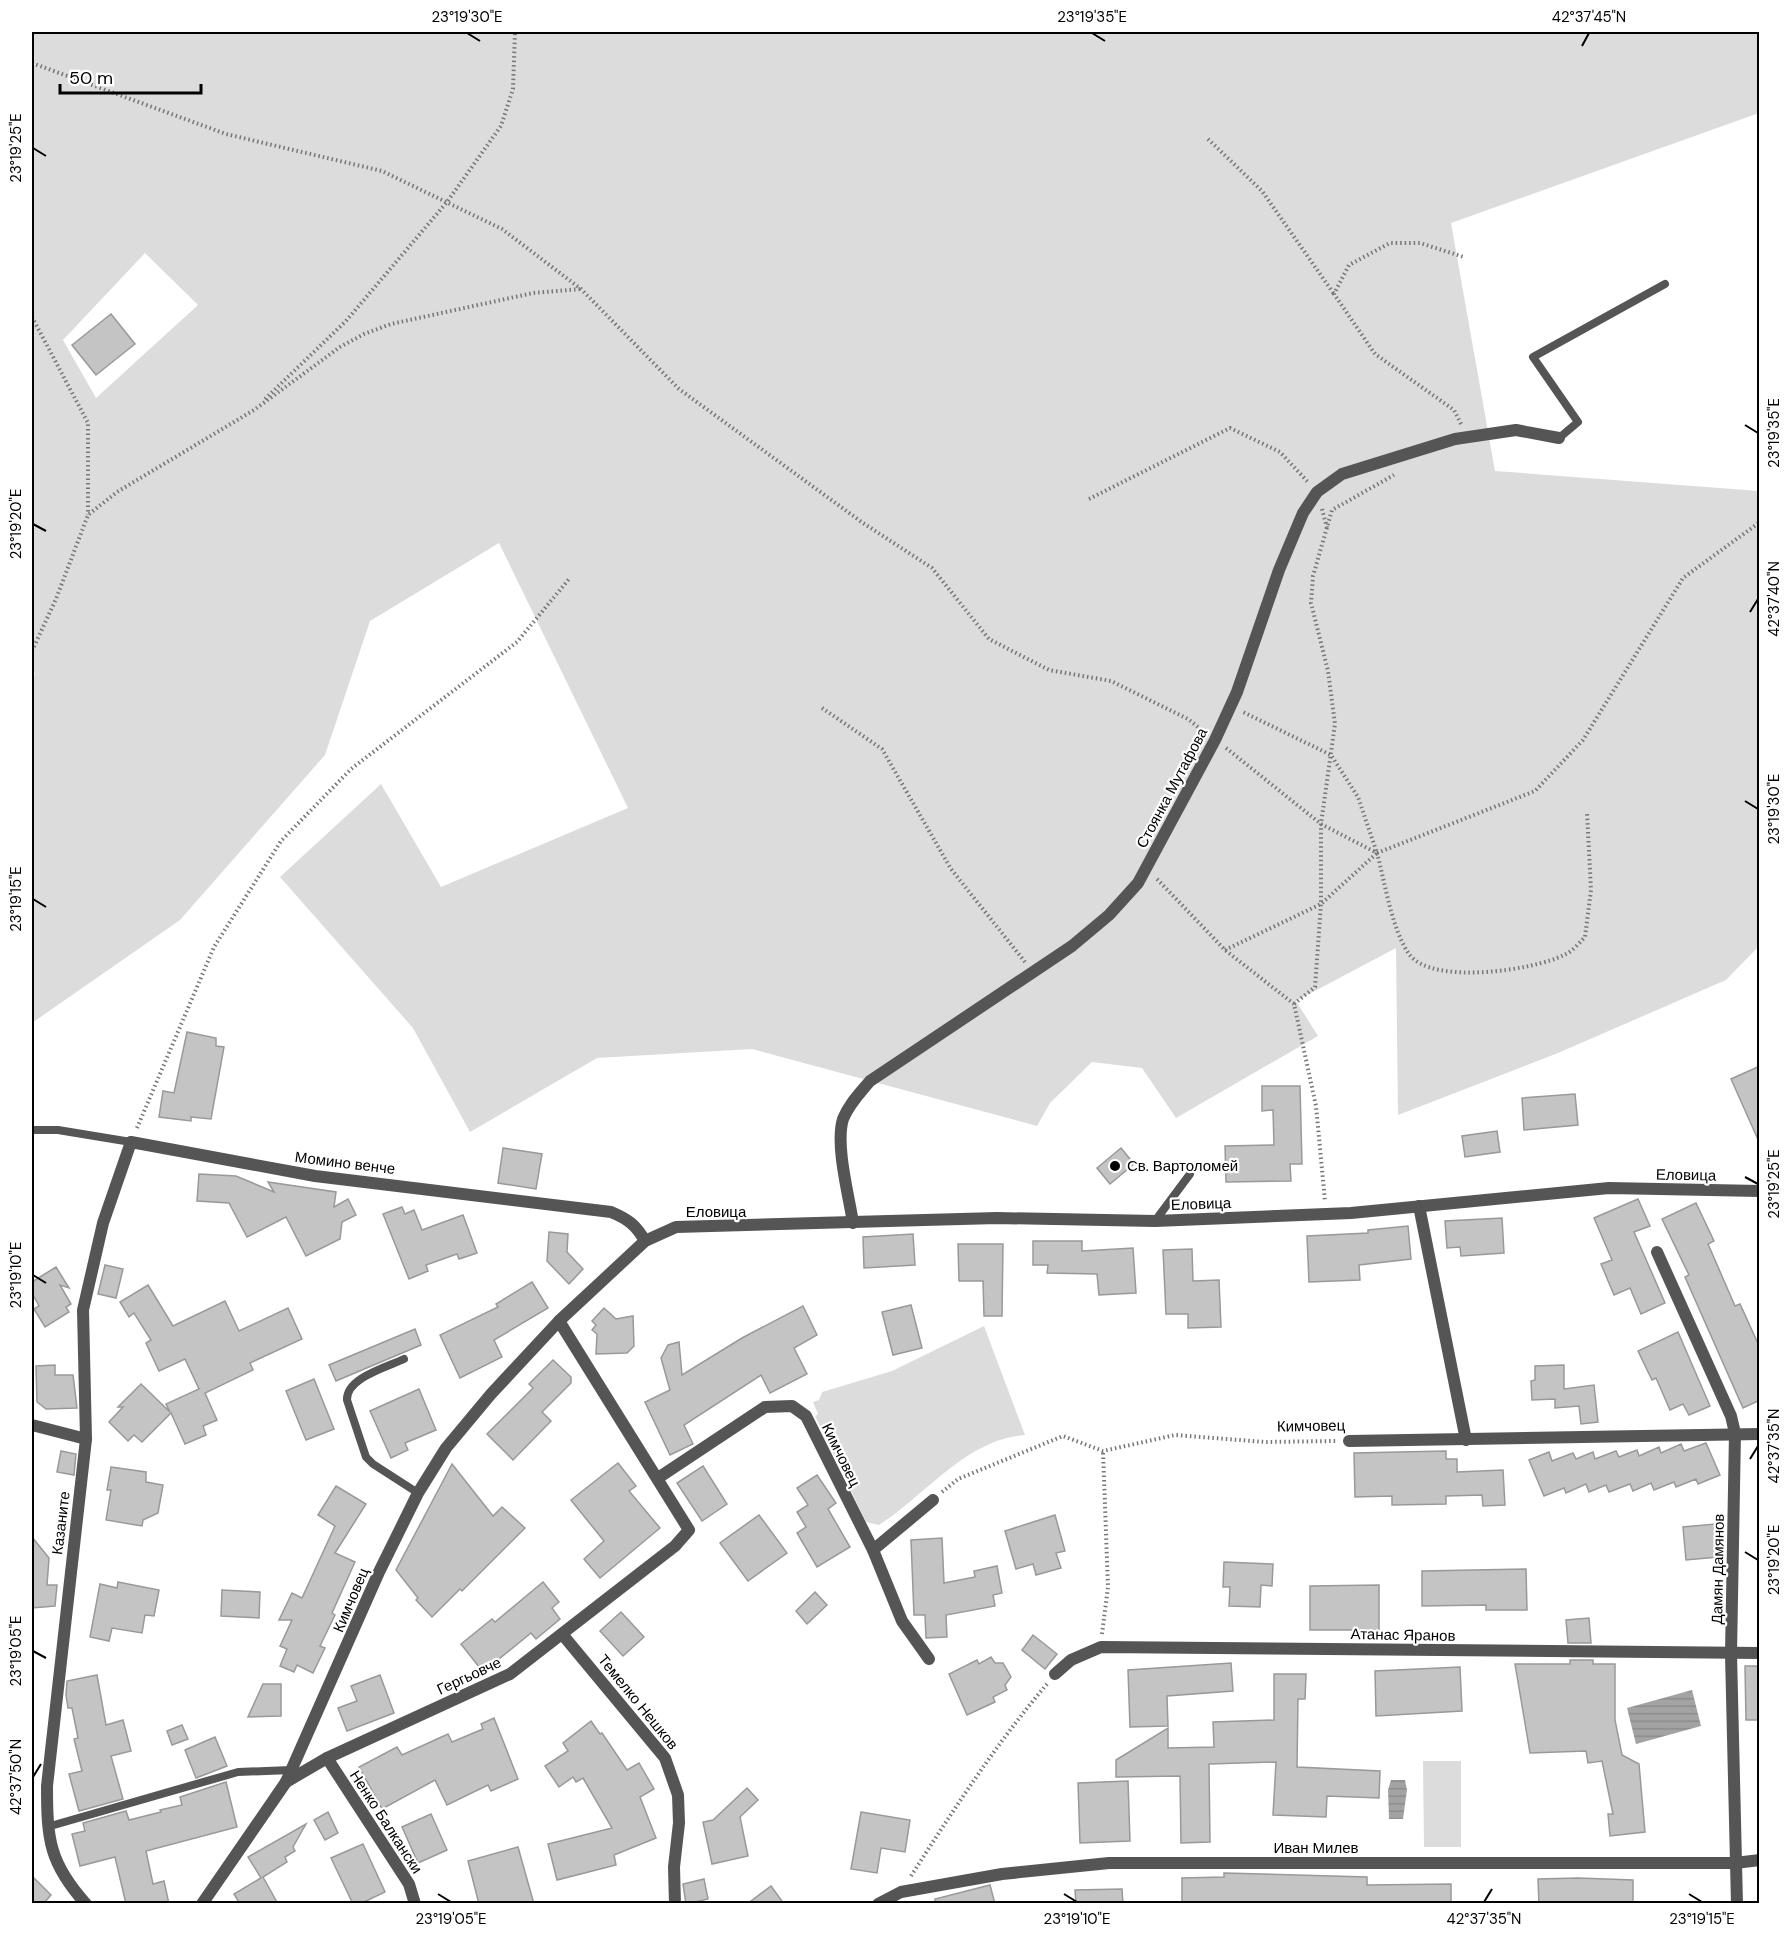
<svg xmlns="http://www.w3.org/2000/svg" width="1791" height="1935" font-family="'DM Sans',sans-serif">
	<style>
		.grass { fill: #dcdcdc; fill-rule: evenodd }
		.water { fill: url(#water-rules) }
		.building { fill: #c4c4c4; stroke: #999; stroke-width: 1.5 }
		.lines { fill: none; stroke-linecap: round; stroke-linejoin: round }
		.path { stroke: #777; stroke-width: 4; stroke-dasharray: 1.5 3; stroke-linecap: butt }
		.lane { stroke: #555; stroke-width: 8 }
		.street { stroke: #555; stroke-width: 12 }
		.ticks { fill: none; stroke: #000; stroke-width: 2 }
		.poi-dot { fill: #000; stroke: #fff; stroke-width: 2 }
		.labels { text-anchor: middle; stroke-width: 4.5; stroke-linejoin: round; paint-order: stroke }
		.street-label { font-size: 15px; fill: #000; stroke: #fff }
		.poi-label { font-size: 15px; fill: #000; stroke: #fff; text-anchor: start }
		.neatline { fill: none; stroke: #000; stroke-width: 2 }
		.ticks-label { font-size: 15px; text-anchor: middle; fill: #000 }
	</style>
	<defs>
		<pattern id="water-rules" width="6" height="5" patternUnits="userSpaceOnUse" patternTransform="scale(1.5)"><rect width="6" height="5" fill="#a3a3a3"/><path d="M0 2.5h6" fill="none" stroke="#8b8b8b"/></pattern>
	</defs>
	<rect width="100%" height="100%" fill="#fff"/>
	<g class="grass">
		<path d="M 32,32 L 1759,32 L 1759,113 L 1451,223 L 1495,471 L 1759,491 L 1759,946 L 1726,980 L 1558,1053 L 1398,1115 L 1396,948 L 1296,1001 L 1318,1036 L 1176,1118 L 1142,1068 L 1092,1062 L 1050,1103 L 1037,1126 L 752,1049 L 597,1058 L 470,1132 L 413,1028 L 280,877 L 381,784 L 441,887 L 628,808 L 499,543 L 370,621 L 325,755 L 180,920 L 32,1023 L 32,676 L 35,675 L 32,660 ZM 145,253 L 198,305 L 96,398 L 63,340 Z"/>
		<path d="M 984,1326 L 1025,1435 C 966,1439 926,1495 879,1525 L 866,1522 L 815,1416 L 818,1414 L 813,1402 L 819,1400 L 822,1392 L 892,1371 Z"/>
		<polygon points="1423,1761 1461,1761 1461,1847 1424,1847"/>
	</g>
	<g class="water">
		<polygon points="1692,1690 1701,1726 1636,1744 1627,1708"/>
		<polygon points="1391,1780 1405,1780 1407,1790 1403,1819 1389,1819 1388,1790"/>
	</g>
	<g class="building">
		<polygon points="111,314 135,344 96,375 72,345"/>
		<polygon points="187,1032 216,1038 216,1046 224,1047 211,1119 191,1117 191,1121 159,1117 163,1091 174,1093"/>
		<polygon points="1760,1066 1760,1144 1731,1079"/>
		<polygon points="1262,1086 1300,1086 1302,1164 1290,1164 1291,1181 1226,1182 1225,1146 1274,1145 1273,1110 1262,1111"/>
		<polygon points="1575,1094 1578,1125 1524,1130 1522,1098"/>
		<polygon points="1497,1131 1500,1152 1465,1157 1462,1136"/>
		<polygon points="503,1148 542,1154 536,1189 498,1183"/>
		<polygon points="1121,1148 1134,1164 1110,1184 1097,1168"/>
		<polygon points="199,1174 236,1176 274,1192 268,1182 336,1192 334,1207 348,1199 356,1215 342,1222 340,1239 306,1256 286,1217 247,1237 229,1203 197,1201"/>
		<polygon points="1638,1199 1650,1226 1634,1232 1665,1303 1641,1314 1630,1288 1614,1295 1601,1264 1612,1260 1594,1218"/>
		<polygon points="1696,1203 1714,1241 1708,1244 1735,1306 1740,1304 1760,1348 1760,1400 1743,1408 1685,1277 1689,1275 1662,1219"/>
		<polygon points="402,1207 405,1214 414,1210 422,1230 463,1215 477,1253 459,1259 457,1254 426,1265 428,1271 409,1279 383,1214"/>
		<polygon points="1502,1218 1504,1253 1461,1256 1460,1247 1447,1248 1445,1221"/>
		<polygon points="1408,1226 1411,1259 1359,1265 1360,1280 1309,1282 1307,1236 1368,1233 1368,1230"/>
		<polygon points="549,1232 568,1234 567,1252 583,1269 569,1284 547,1261"/>
		<polygon points="913,1234 915,1265 864,1268 863,1237"/>
		<polygon points="1033,1241 1082,1241 1082,1251 1133,1248 1136,1293 1099,1295 1097,1274 1047,1273 1048,1265 1033,1265"/>
		<polygon points="958,1244 1003,1244 1002,1316 984,1316 983,1281 959,1281"/>
		<polygon points="1192,1249 1193,1281 1219,1280 1221,1327 1188,1328 1188,1314 1166,1314 1163,1250"/>
		<polygon points="105,1265 123,1269 116,1298 98,1294"/>
		<polygon points="56,1267 69,1288 60,1285 71,1304 66,1307 69,1312 45,1327 34,1309 39,1306 32,1293 32,1282"/>
		<polygon points="532,1282 548,1308 494,1340 502,1357 460,1378 440,1335 498,1307 496,1304"/>
		<polygon points="148,1285 173,1326 225,1301 239,1331 288,1308 302,1339 250,1363 253,1370 205,1393 217,1420 203,1426 206,1435 185,1444 171,1413 142,1442 134,1435 128,1441 109,1422 123,1407 118,1407 141,1384 170,1412 166,1404 199,1389 185,1359 159,1371 146,1343 151,1340 134,1313 129,1317 120,1302"/>
		<polygon points="911,1305 922,1348 893,1355 882,1312"/>
		<polygon points="803,1306 817,1335 794,1348 807,1374 770,1393 761,1375 684,1425 693,1444 670,1455 645,1402 670,1390 661,1358 668,1345 679,1342 682,1375 742,1338"/>
		<polygon points="604,1308 616,1319 633,1316 634,1346 627,1353 596,1354 597,1334 592,1330 596,1325 592,1321"/>
		<polygon points="415,1329 421,1345 336,1381 329,1365"/>
		<polygon points="1678,1332 1710,1406 1689,1415 1683,1404 1670,1410 1656,1378 1652,1380 1638,1351"/>
		<polygon points="553,1360 571,1377 571,1383 542,1412 551,1421 513,1460 487,1434 533,1388 529,1384"/>
		<polygon points="55,1365 55,1375 73,1375 77,1408 46,1409 37,1402 36,1366"/>
		<polygon points="1564,1365 1564,1389 1594,1385 1598,1422 1581,1424 1579,1406 1555,1408 1555,1399 1532,1400 1531,1381 1535,1380 1535,1366"/>
		<polygon points="314,1379 334,1429 306,1440 286,1391"/>
		<polygon points="419,1389 436,1430 405,1443 408,1450 391,1458 370,1411"/>
		<polygon points="1706,1443 1720,1475 1698,1484 1696,1479 1676,1487 1674,1482 1654,1490 1651,1483 1633,1491 1630,1484 1609,1492 1606,1485 1589,1492 1586,1484 1566,1493 1564,1488 1544,1496 1529,1460 1549,1452 1552,1461 1573,1453 1576,1459 1593,1452 1595,1459 1616,1451 1619,1457 1637,1450 1639,1456 1659,1447 1661,1453 1681,1444 1684,1451"/>
		<polygon points="61,1451 76,1454 74,1475 57,1472"/>
		<polygon points="1446,1451 1446,1459 1457,1459 1457,1472 1503,1470 1505,1505 1483,1506 1482,1495 1446,1496 1446,1504 1392,1505 1392,1496 1355,1497 1354,1453"/>
		<polygon points="618,1463 636,1486 629,1491 660,1528 600,1578 584,1559 604,1541 571,1500"/>
		<polygon points="452,1464 493,1516 502,1507 525,1528 462,1591 460,1589 432,1617 416,1600 418,1598 396,1570"/>
		<polygon points="703,1466 727,1504 702,1521 677,1483"/>
		<polygon points="111,1467 146,1472 146,1482 163,1485 158,1513 143,1520 142,1526 106,1520 111,1490 107,1490"/>
		<polygon points="817,1475 836,1503 828,1509 850,1547 817,1567 797,1533 806,1527 797,1512 808,1505 797,1488"/>
		<polygon points="336,1486 366,1504 335,1553 355,1562 332,1613 335,1615 320,1646 325,1648 313,1673 297,1665 294,1672 280,1666 287,1649 280,1646 292,1620 279,1620 292,1593 302,1598 335,1526 318,1515"/>
		<polygon points="759,1515 787,1553 748,1581 720,1543"/>
		<polygon points="1055,1515 1065,1551 1056,1553 1061,1568 1036,1575 1033,1564 1016,1569 1005,1531"/>
		<polygon points="1715,1524 1718,1557 1686,1560 1683,1527"/>
		<polygon points="32,1537 49,1558 47,1585 57,1585 55,1606 32,1608"/>
		<polygon points="942,1538 944,1583 975,1577 974,1571 997,1566 1002,1593 993,1595 995,1606 946,1615 947,1637 926,1638 925,1615 914,1615 911,1540"/>
		<polygon points="1224,1562 1273,1564 1272,1586 1261,1585 1260,1607 1229,1606 1230,1587 1223,1587"/>
		<polygon points="1526,1569 1527,1610 1486,1610 1486,1605 1422,1606 1422,1571"/>
		<polygon points="118,1582 159,1590 154,1616 145,1615 142,1633 112,1628 109,1641 90,1637 100,1584 117,1588"/>
		<polygon points="543,1582 559,1602 552,1608 560,1619 536,1639 531,1633 483,1672 461,1644 492,1619 495,1622"/>
		<polygon points="1379,1585 1379,1630 1310,1630 1310,1586"/>
		<polygon points="222,1590 260,1592 259,1618 221,1616"/>
		<polygon points="815,1592 827,1605 807,1624 796,1611"/>
		<polygon points="621,1612 644,1637 623,1656 600,1631"/>
		<polygon points="1589,1618 1591,1643 1568,1643 1566,1620"/>
		<polygon points="1033,1635 1057,1654 1045,1669 1022,1650"/>
		<polygon points="991,1657 995,1663 1003,1663 1011,1677 1005,1685 1007,1690 993,1697 995,1702 967,1715 949,1674 977,1660 979,1664"/>
		<polygon points="1570,1660 1593,1660 1593,1664 1615,1664 1615,1720 1622,1755 1639,1764 1645,1832 1610,1836 1608,1814 1613,1814 1602,1761 1588,1763 1586,1751 1530,1753 1515,1664 1570,1664"/>
		<polygon points="1231,1663 1233,1691 1167,1696 1168,1726 1130,1727 1128,1670"/>
		<polygon points="1745,1666 1760,1666 1760,1720 1746,1720"/>
		<polygon points="1460,1667 1462,1711 1376,1716 1375,1671"/>
		<polygon points="1274,1674 1306,1674 1305,1699 1298,1699 1297,1767 1380,1771 1379,1798 1327,1796 1326,1817 1273,1815 1276,1762 1209,1764 1210,1842 1181,1843 1180,1776 1116,1777 1116,1760 1168,1728 1168,1748 1214,1747 1213,1722 1274,1720"/>
		<polygon points="97,1675 106,1725 123,1720 131,1751 111,1756 123,1799 79,1811 69,1774 82,1771 74,1739 78,1738 72,1708 68,1708 66,1695 67,1681"/>
		<polygon points="380,1675 394,1713 347,1731 338,1708 357,1701 351,1686"/>
		<polygon points="263,1684 281,1684 281,1716 248,1717"/>
		<polygon points="494,1718 518,1779 491,1791 488,1785 447,1805 435,1780 382,1809 359,1767 397,1747 402,1755 448,1734 452,1742 483,1729 481,1724"/>
		<polygon points="591,1721 600,1734 602,1733 627,1770 639,1763 654,1789 640,1797 656,1838 614,1855 616,1865 557,1880 548,1844 612,1828 583,1778 576,1782 573,1777 559,1787 545,1766 568,1751 563,1743"/>
		<polygon points="182,1725 188,1739 172,1745 167,1731"/>
		<polygon points="215,1737 227,1766 196,1778 185,1750"/>
		<polygon points="1128,1781 1130,1841 1080,1843 1078,1783"/>
		<polygon points="226,1782 237,1827 146,1851 153,1884 164,1881 169,1904 126,1904 115,1857 80,1866 72,1834 85,1831 83,1823 126,1811 129,1820 161,1812 160,1810 182,1805 180,1797"/>
		<polygon points="747,1788 758,1800 740,1817 748,1856 712,1864 703,1822 713,1820"/>
		<polygon points="328,1812 338,1833 325,1840 314,1820"/>
		<polygon points="861,1812 910,1820 905,1852 881,1848 877,1873 851,1869"/>
		<polygon points="431,1814 447,1850 418,1863 402,1827"/>
		<polygon points="306,1824 293,1847 295,1851 285,1857 287,1862 263,1877 278,1904 240,1904 234,1894 261,1878 248,1857"/>
		<polygon points="363,1844 385,1892 360,1904 353,1904 331,1858"/>
		<polygon points="518,1847 534,1904 479,1904 468,1861"/>
		<polygon points="1224,1873 1367,1877 1367,1885 1451,1884 1451,1904 1182,1904 1182,1878 1224,1877"/>
		<polygon points="32,1876 51,1895 43,1904 32,1904"/>
		<polygon points="1578,1878 1633,1880 1633,1904 1539,1904 1538,1879"/>
		<polygon points="704,1879 708,1899 686,1904 683,1884"/>
		<polygon points="990,1885 995,1904 935,1904 935,1899"/>
		<polygon points="771,1886 784,1904 747,1904"/>
		<polygon points="1122,1889 1123,1904 1076,1904 1075,1890"/>
	</g>
	<g class="lines">
		<g class="path">
			<polyline points="32,63 226,134 382,171 502,229 581,289 679,389 863,523 932,568 989,639 1049,670 1111,681 1188,719 1203,731"/>
			<polyline points="1208,139 1262,191 1334,294"/>
			<polyline points="32,317 88,423 88,515"/>
			<polyline points="265,399 346,321 447,202 501,126 513,89 515,32"/>
			<polyline points="1461,424 1454,410 1375,354 1334,294 1349,265 1390,243 1420,243 1464,257"/>
			<polyline points="1089,499 1230,428 1280,452 1308,482"/>
			<polyline points="1322,509 1327,528"/>
			<polyline points="32,651 56,599 88,515 117,492 254,410 340,347 364,334 391,324 533,293 581,289"/>
			<polyline points="822,708 882,749 951,869 1025,962"/>
			<path d="M 1226,748 L 1321,824 L 1377,853 C 1385,883 1392,930 1409,954 C 1432,986 1534,970 1564,955 C 1572,952 1579,943 1585,937 L 1591,890 L 1587,812"/>
			<polyline points="1377,853 1535,791 1583,740 1683,578 1760,522"/>
			<polyline points="1157,879 1225,950 1294,1004 1316,1106 1325,1201"/>
			<polyline points="1225,950 1321,904 1377,853 1358,797 1331,755 1243,712"/>
			<polyline points="1294,1004 1315,987 1321,904 1321,824 1335,724 1328,671 1311,603 1313,576 1332,510 1394,475"/>
			<polyline points="137,1128 214,947 281,841 351,769 517,642 569,579"/>
			<polyline points="942,1492 958,1479 1063,1436 1103,1451 1175,1435 1265,1442 1337,1441"/>
			<polyline points="1102,1634 1108,1587 1103,1451"/>
			<path d="M 911,1876 C 954,1809 996,1744 1047,1684"/>
		</g>
		<g class="lane">
			<polyline points="1559,438 1578,422 1533,357 1665,284"/>
			<polyline points="32,1130 58,1130 131,1142"/>
			<polyline points="1155,1221 1190,1174"/>
			<path d="M 404,1359 C 387,1367 346,1378 347,1400 L 366,1457 L 373,1464 L 418,1493"/>
			<polyline points="47,1827 238,1772 291,1770"/>
		</g>
		<g class="street">
			<polyline points="1419,1206 1466,1440"/>
			<path d="M 853,1223 C 849,1196 835,1145 843,1119 C 849,1104 860,1093 870,1081 L 1072,946 L 1109,915 L 1138,883 L 1215,740 L 1237,692 L 1279,570 L 1303,513 L 1317,492 L 1342,474 L 1455,439 L 1516,430 L 1559,438"/>
			<polyline points="1657,1252 1731,1416 1735,1433 1731,1654 1737,1904"/>
			<polyline points="32,1425 86,1439"/>
			<polyline points="1349,1441 1760,1434"/>
			<polyline points="658,1478 765,1407 792,1406 806,1416 873,1550 902,1621 929,1659"/>
			<polyline points="873,1550 933,1500"/>
			<polyline points="562,1634 665,1758 678,1795 679,1823 674,1867 675,1904"/>
			<polyline points="1055,1674 1071,1660 1101,1647 1760,1653"/>
			<polyline points="327,1758 409,1884 415,1904"/>
			<polyline points="286,1782 327,1758 510,1674 675,1546 689,1530 559,1321"/>
			<path d="M 86,1904 C 49,1863 47,1839 47,1786 L 86,1439 L 83,1310 L 103,1223 L 131,1142 L 315,1176 L 611,1212 C 628,1219 636,1225 645,1241"/>
			<polyline points="202,1904 286,1782 379,1572 418,1493 446,1448 491,1394 559,1321 645,1241 676,1227 997,1218 1155,1221 1351,1213 1609,1188 1760,1191"/>
			<polyline points="878,1904 901,1892 1002,1874 1109,1863 1735,1863 1760,1860"/>
		</g>
	</g>
	<path class="ticks" d="M 467,33 L 480,41M 1092,33 L 1105,41M 1582,46 L 1589,33M 33,148 L 46,156M 1745,425 L 1758,433M 33,524 L 46,531M 1750,612 L 1758,599M 1745,801 L 1758,809M 33,899 L 46,907M 1745,1177 L 1758,1184M 33,1275 L 46,1283M 1750,1459 L 1758,1446M 1745,1552 L 1758,1560M 33,1651 L 46,1658M 33,1777 L 41,1764M 438,1894 L 451,1902M 1064,1894 L 1077,1902M 1689,1894 L 1702,1902M 1484,1902 L 1492,1889"/>
	<circle class="poi-dot" cx="1115" cy="1166" r="6"/>
	<g class="labels">
		<g class="street-label">
			<text transform="translate(1172 788) rotate(-62)" y="5">Стоянка Мутафова</text>
			<text transform="translate(345 1163) rotate(7)" y="5">Момино венче</text>
			<text transform="translate(1686 1175) rotate(1)" y="5">Еловица</text>
			<text transform="translate(1201 1204) rotate(-2)" y="5">Еловица</text>
			<text x="716" y="1217">Еловица</text>
			<text transform="translate(1311 1426) rotate(-1)" y="5">Кимчовец</text>
			<text transform="translate(841 1455) rotate(64)" y="5">Кимчовец</text>
			<text transform="translate(61 1523) rotate(-83)" y="5">Казаните</text>
			<text transform="translate(1718 1569) rotate(-89)" y="5">Дамян Дамянов</text>
			<text transform="translate(351 1600) rotate(-67)" y="5">Кимчовец</text>
			<text transform="translate(1403 1635) rotate(1)" y="5">Атанас Яранов</text>
			<text transform="translate(469 1676) rotate(-25)" y="5">Гергьовче</text>
			<text transform="translate(638 1702) rotate(51)" y="5">Темелко Нешков</text>
			<text transform="translate(386 1822) rotate(57)" y="5">Ненко Балкански</text>
			<text x="1316" y="1853">Иван Милев</text>
		</g>
		<g class="poi-label">
			<text x="1127" y="1171">Св. Вартоломей</text>
		</g>
	</g>
	<rect width="1791" height="1935" fill="none" stroke="#ffffff" stroke-width="66"/>
	<path d="M60 84v9h141v-9" fill="none" stroke="#000000" stroke-width="3"/>
	<text x="69" y="84" font-size="18" fill="#000000" stroke="#ffffff" stroke-width="4.5" paint-order="stroke">50 m</text>
	<rect x="33" y="33" width="1725" height="1869" class="neatline"/>
	<g class="ticks-label">
		<text x="467" y="22">23°19'30"E</text>
		<text x="1092" y="22">23°19'35"E</text>
		<text x="1589" y="22">42°37'45"N</text>
		<text transform="translate(16 148) rotate(-90)" y="5">23°19'25"E</text>
		<text transform="translate(1774 433) rotate(-90)" y="5">23°19'35"E</text>
		<text transform="translate(16 524) rotate(-90)" y="5">23°19'20"E</text>
		<text transform="translate(1774 599) rotate(-90)" y="5">42°37'40"N</text>
		<text transform="translate(1774 809) rotate(-90)" y="5">23°19'30"E</text>
		<text transform="translate(16 899) rotate(-90)" y="5">23°19'15"E</text>
		<text transform="translate(1774 1184) rotate(-90)" y="5">23°19'25"E</text>
		<text transform="translate(16 1275) rotate(-90)" y="5">23°19'10"E</text>
		<text transform="translate(1774 1446) rotate(-90)" y="5">42°37'35"N</text>
		<text transform="translate(1774 1560) rotate(-90)" y="5">23°19'20"E</text>
		<text transform="translate(16 1651) rotate(-90)" y="5">23°19'05"E</text>
		<text transform="translate(16 1777) rotate(-90)" y="5">42°37'50"N</text>
		<text x="451" y="1924">23°19'05"E</text>
		<text x="1077" y="1924">23°19'10"E</text>
		<text x="1484" y="1924">42°37'35"N</text>
		<text x="1702" y="1924">23°19'15"E</text>
	</g>
</svg>
